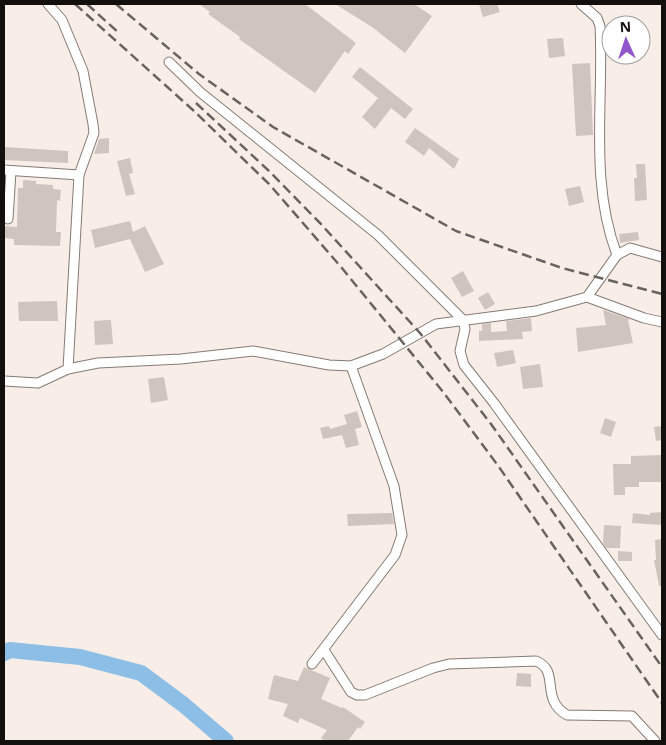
<svg xmlns="http://www.w3.org/2000/svg" width="666" height="745" font-family="'Open Sans',sans-serif">
	<style>
		.lines { fill: none; stroke-linecap: round; stroke-linejoin: round }
		.river { stroke: #8dbfe6; stroke-width: 16 }
		.building { fill: #cfc5be }
		.minor-casing { stroke: #847b74; stroke-width: 11 }
		.minor { stroke: #fff; stroke-width: 9 }
		.rail { stroke: #69635f; stroke-width: 2.5; stroke-dasharray: 10 5; stroke-linecap: butt }
	</style>
	<rect width="100%" height="100%" fill="#f9eee7"/>
	<g class="lines">
		<polyline class="river" points="4,653 10,650 80,657 141,673 184,705 226,741"/>
	</g>
	<g class="building">
		<polygon points="199,4 305,4 356,43 348,54 345,51 315,93 239,39 240,37 208,14 210,12"/>
		<polygon points="335,4 414,4 432,16 405,53 372,27"/>
		<polygon points="479,4 497,4 500,12 483,17"/>
		<polygon points="563,38 565,56 549,58 547,39"/>
		<polygon points="590,63 593,135 576,136 572,64"/>
		<polygon points="360,67 413,109 405,119 391,108 375,129 362,117 378,98 352,77"/>
		<polygon points="415,128 459,159 454,169 429,148 424,156 405,142"/>
		<polygon points="109,138 109,153 94,154 99,139"/>
		<polygon points="4,147 68,151 68,163 4,160"/>
		<polygon points="130,158 133,173 129,174 135,194 126,196 117,161"/>
		<polygon points="636,164 645,164 647,200 635,201 634,178 637,178"/>
		<polygon points="23,180 36,181 36,184 53,185 53,189 61,190 60,201 57,200 56,232 61,232 60,246 14,245 14,239 4,238 4,226 17,227 18,188 23,188"/>
		<polygon points="580,186 584,202 569,206 565,189"/>
		<polygon points="130,221 133,232 145,226 164,264 145,272 130,239 95,248 91,230"/>
		<polygon points="638,232 639,240 620,243 619,234"/>
		<polygon points="463,271 474,291 462,297 451,278"/>
		<polygon points="488,292 495,304 485,310 478,298"/>
		<polygon points="57,301 58,321 19,321 18,302"/>
		<polygon points="603,310 630,319 628,320 633,343 578,352 576,328 606,325"/>
		<polygon points="531,318 532,331 522,332 523,339 479,341 479,331 482,331 482,324 491,323 491,332 507,331 506,321"/>
		<polygon points="108,320 111,320 113,344 95,345 94,321"/>
		<polygon points="513,350 516,363 497,367 494,353"/>
		<polygon points="540,364 543,387 523,389 520,367"/>
		<polygon points="164,377 168,400 151,403 148,379"/>
		<polygon points="357,411 362,427 355,429 359,445 346,448 342,435 323,439 320,428 329,426 330,429 347,424 344,415"/>
		<polygon points="605,418 616,422 611,437 600,433"/>
		<polygon points="662,426 662,440 656,441 654,427"/>
		<polygon points="662,455 662,482 639,482 639,487 625,487 625,495 614,495 613,464 631,464 631,456"/>
		<polygon points="662,512 662,525 632,523 633,513 650,515 650,513"/>
		<polygon points="392,513 394,524 348,526 347,514"/>
		<polygon points="604,525 621,526 620,548 606,548 603,543"/>
		<polygon points="662,539 662,586 659,586 654,560 656,560 655,540"/>
		<polygon points="618,551 632,552 632,561 618,561"/>
		<polygon points="304,667 330,678 321,699 342,708 343,707 365,722 360,729 358,727 348,741 325,741 321,738 327,730 300,718 298,723 283,716 288,704 268,699 274,675 298,681"/>
		<polygon points="517,673 531,674 531,687 516,686"/>
	</g>
	<g class="lines">
		<defs>
			<g id="minor">
				<polyline points="48,4 62,20 83,71 93,124 94,133 79,175 68,369"/>
				<path d="M 581,4 L 597,18 L 600,26 C 604,103 589,181 617,255"/>
				<polyline points="169,62 200,92 378,235 463,320 465,329 460,351 464,365 494,403 662,635"/>
				<polyline points="4,170 79,175"/>
				<polyline points="8,219 11,171"/>
				<polyline points="587,297 644,318 662,322"/>
				<polyline points="4,381 38,383 68,369 98,363 181,359 253,351 329,365 351,366 383,354 436,324 536,311 587,297 617,255 630,248 662,257"/>
				<path d="M 324,650 L 351,692 L 357,695 L 365,695 L 433,668 L 449,664 L 536,661 C 561,671 539,699 567,715 L 632,716 L 655,741"/>
				<polyline points="312,664 395,555 402,535 394,486 351,366"/>
			</g>
		</defs>
		<use href="#minor" class="minor-casing"/>
		<use href="#minor" class="minor"/>
		<g class="rail">
			<polyline points="75,4 194,111 270,185 341,267 444,393 499,467 662,703"/>
			<polyline points="87,4 120,34"/>
			<polyline points="116,4 199,74 273,127 456,231 562,268 662,294"/>
			<polyline points="196,103 268,170 320,223 420,333 491,424 662,667"/>
		</g>
	</g>
	<rect width="666" height="745" fill="none" stroke="#130f0d" stroke-width="10"/>
	<g transform="translate(626 40) rotate(357)"><circle r="24" fill="#ffffff" stroke="#a19f9e"/>
	<path d="M0-4L9 19L0 12L-9 19Z" fill="#9155cc"/>
	<text y="-8" font-size="14" font-weight="bold" text-anchor="middle" fill="#130f0d">N</text>
	</g>
</svg>
